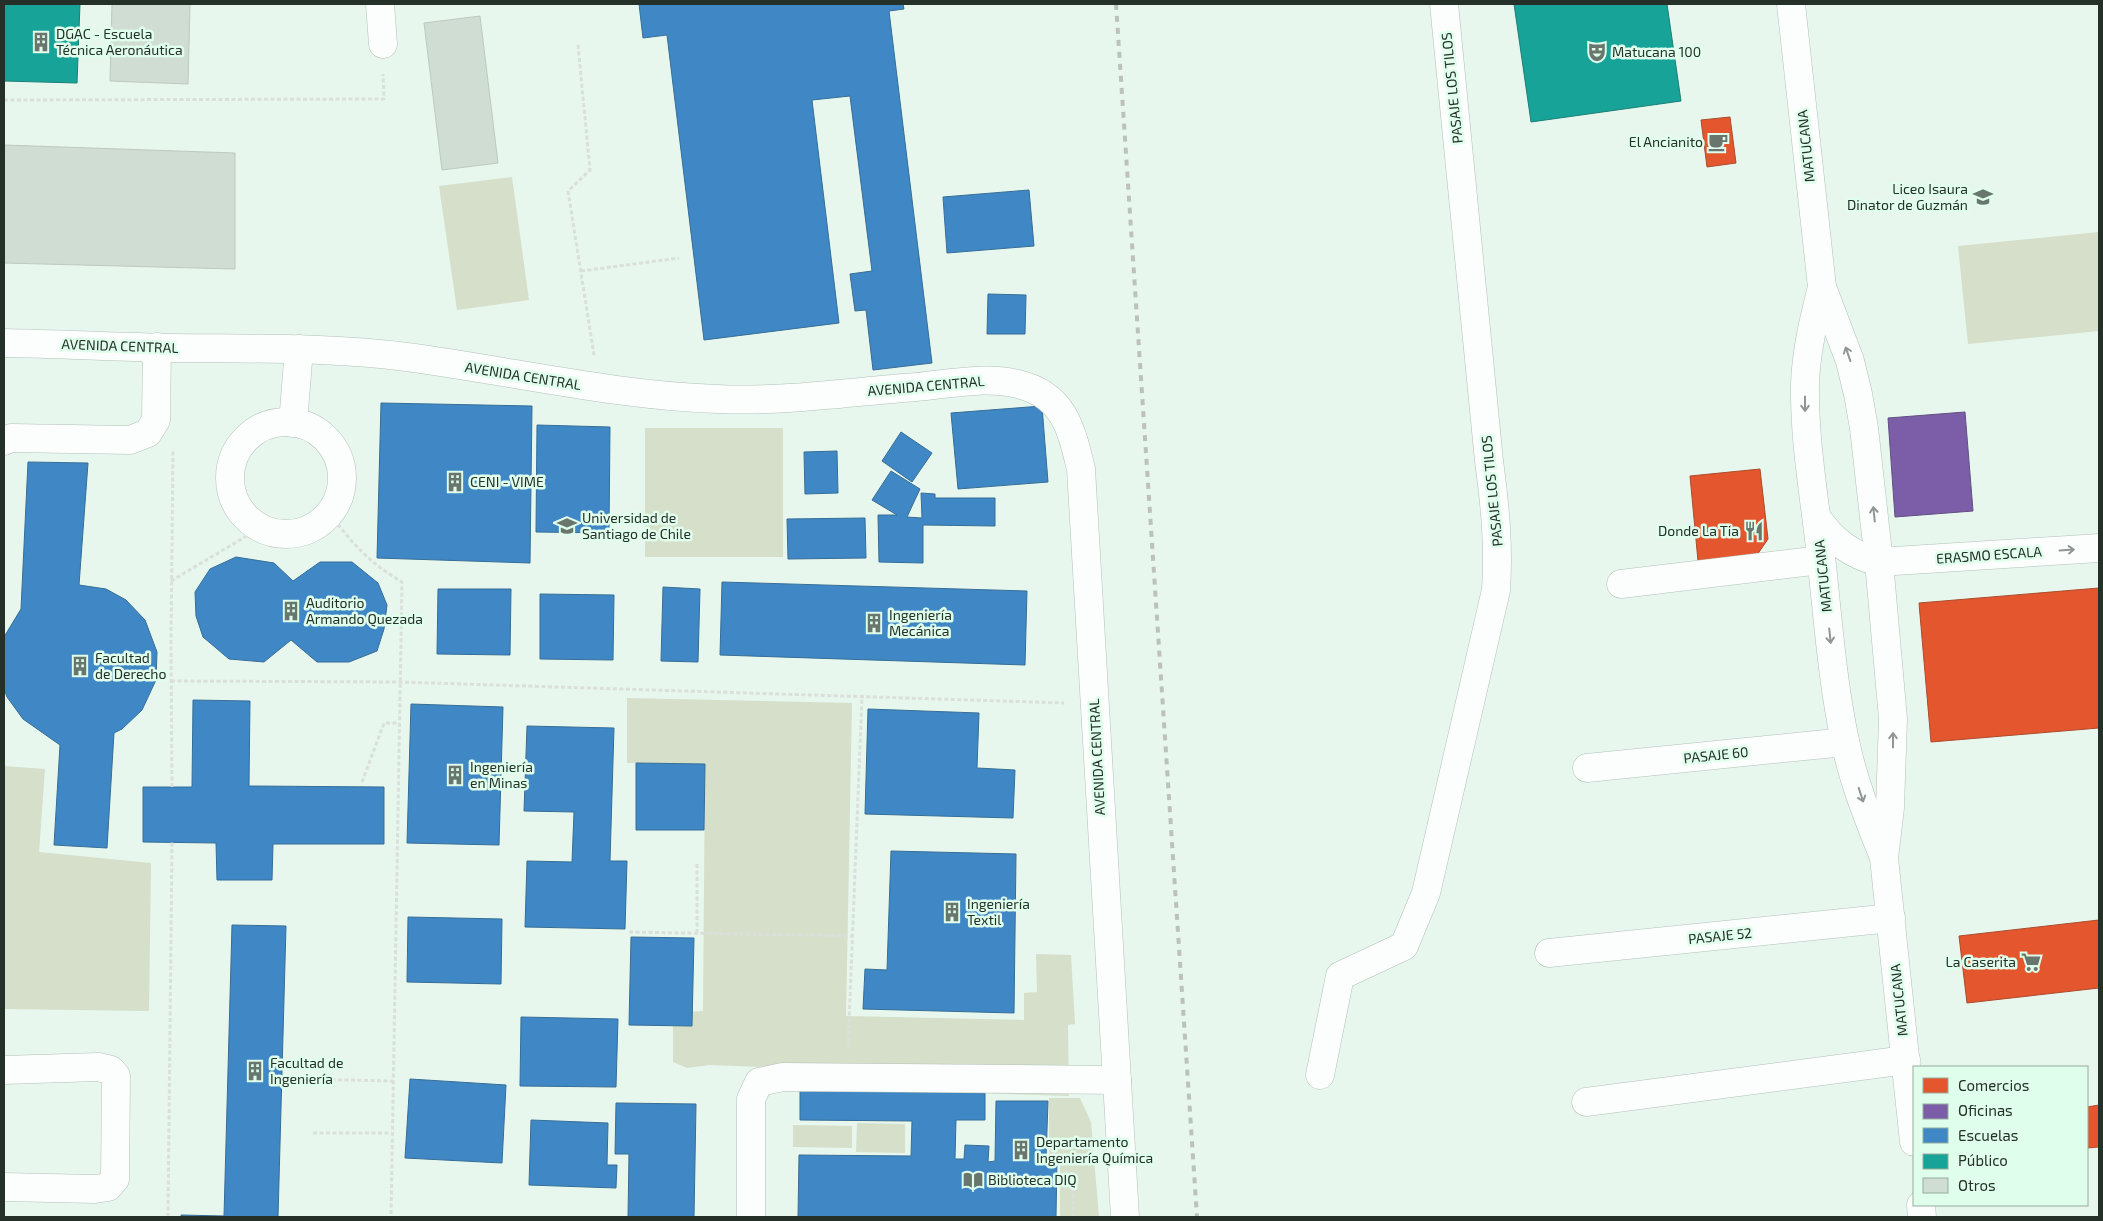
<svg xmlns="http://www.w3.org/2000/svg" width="2103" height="1221" font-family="'Exo 2',sans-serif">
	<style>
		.green { fill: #d5dfca }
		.shops { fill: #e4572e; stroke: #ab4b2c }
		.offices { fill: #7b5ea7; stroke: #615081 }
		.schools { fill: #3f88c5; stroke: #376e96 }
		.public { fill: #17a398; stroke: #1b8077 }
		.building { fill: #d0ddd2; stroke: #bec9bf }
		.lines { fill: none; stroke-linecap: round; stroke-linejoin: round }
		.minor-casing { stroke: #b3c0b8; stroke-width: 29 }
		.major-casing { stroke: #b3c0b8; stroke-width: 29 }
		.path { stroke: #dadfdc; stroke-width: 3; stroke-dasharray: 4 2.5; stroke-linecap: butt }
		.minor { stroke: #fbfefc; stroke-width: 28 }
		.major { stroke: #fbfefc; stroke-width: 28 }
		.rail { stroke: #bcc1be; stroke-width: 4; stroke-dasharray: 6 6; stroke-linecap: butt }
		.oneway { stroke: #909792 }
		.labels { text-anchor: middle; stroke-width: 5; stroke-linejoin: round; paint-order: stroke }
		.poi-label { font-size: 14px; fill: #253029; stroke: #e0feec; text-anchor: start }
		.street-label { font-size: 14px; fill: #253029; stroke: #e0feec }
	</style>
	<rect width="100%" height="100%" fill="#e7f7ed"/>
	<g class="green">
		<polygon points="512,177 529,300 457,310 439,186"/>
		<polygon points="2099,232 2099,331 1968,344 1958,246"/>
		<rect x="645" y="428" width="138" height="129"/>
		<polygon points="627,698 852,703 846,1016 1024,1020 1024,993 1037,992 1036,954 1071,955 1075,1024 1068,1025 1069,1096 788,1087 762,1067 709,1065 687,1068 673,1062 673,1022 690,1012 703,1011 705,764 627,763"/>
		<polygon points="4,766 45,769 39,852 151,863 149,1011 4,1009"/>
		<polygon points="1049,1098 1080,1098 1091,1122 1099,1217 1060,1217 1060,1157 1049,1156"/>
		<polygon points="857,1123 905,1124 905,1153 856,1152"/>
		<polygon points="793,1125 852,1126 852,1148 793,1147"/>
	</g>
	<g class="shops">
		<polygon points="1730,117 1736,163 1707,167 1701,120"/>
		<polygon points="1760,469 1768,539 1757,555 1698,561 1690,476"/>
		<polygon points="2099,588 2099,728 1931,742 1919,603"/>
		<polygon points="2099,920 2099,988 1967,1003 1959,936"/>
		<polygon points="2099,1105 2099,1147 2087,1148 2087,1107"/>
	</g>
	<polygon class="offices" points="1965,412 1973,511 1895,517 1888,418"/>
	<g class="schools">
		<polygon points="639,4 903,4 904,9 889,11 932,363 873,370 866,310 855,311 850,274 872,271 850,96 812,100 839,323 704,340 667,35 643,38"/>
		<polygon points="1029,190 1034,246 947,253 943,197"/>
		<polygon points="988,294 1026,295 1025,334 987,334"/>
		<polygon points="381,403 532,406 530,563 377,558"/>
		<polygon points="1042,406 1048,482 958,489 951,413"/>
		<polygon points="537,425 610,427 609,533 536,532"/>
		<polygon points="901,432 932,453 912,482 882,461"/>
		<polygon points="837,451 838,493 805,494 804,452"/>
		<polygon points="28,462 88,463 79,585 106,589 126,600 145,620 157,652 156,680 142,710 122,729 114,733 107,848 54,845 60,745 23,719 7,697 4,689 4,637 21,609"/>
		<polygon points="891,471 920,489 907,517 922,518 921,493 935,494 935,498 995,498 995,526 923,525 923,563 879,562 878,515 897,515 872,500"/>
		<polygon points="865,518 866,558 788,559 787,519"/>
		<polygon points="236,557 274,563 293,581 320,562 352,562 378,583 387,605 384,629 377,651 349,662 317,662 291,640 264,662 229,659 203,637 196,616 195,592 210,569"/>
		<polygon points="722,582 1027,591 1025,665 720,655"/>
		<polygon points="663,587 700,589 698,662 661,661"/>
		<polygon points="438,589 511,589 510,655 437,654"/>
		<polygon points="540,594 614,595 613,660 540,659"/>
		<polygon points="193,700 250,701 249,786 384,787 384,844 273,844 272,880 217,880 216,843 143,842 143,787 192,787"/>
		<polygon points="411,704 503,707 499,845 407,843"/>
		<polygon points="868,709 979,713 977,768 1015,770 1013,818 865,814"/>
		<polygon points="527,726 614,728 610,861 627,861 625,929 525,927 527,861 572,862 574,812 524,811"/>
		<polygon points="636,763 705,764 704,830 636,830"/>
		<polygon points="891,851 1016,854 1014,1013 863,1009 865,969 887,970"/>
		<polygon points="408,917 502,919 501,984 407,982"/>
		<polygon points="232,925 286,926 278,1217 181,1217 181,1215 224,1216"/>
		<polygon points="631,937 694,938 692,1026 629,1025"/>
		<polygon points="521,1017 618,1019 616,1087 520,1086"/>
		<polygon points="410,1079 506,1085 502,1163 405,1158"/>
		<polygon points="800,1090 985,1093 985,1120 956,1120 955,1159 964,1159 965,1145 989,1146 988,1162 995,1161 996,1101 1048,1101 1046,1159 1057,1160 1056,1217 798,1217 799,1155 911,1156 912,1121 800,1120"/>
		<polygon points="616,1103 696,1104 694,1217 628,1217 629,1154 615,1154"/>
		<polygon points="531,1120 608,1123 607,1165 617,1165 616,1188 529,1185"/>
	</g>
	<g class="public">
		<polygon points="4,4 80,4 77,83 4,81"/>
		<polygon points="1514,4 1667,4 1681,101 1531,122"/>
	</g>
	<g class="building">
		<polygon points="112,4 190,4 188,84 110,81"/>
		<polygon points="480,16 498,163 442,170 424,23"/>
		<polygon points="4,145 235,153 235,269 4,263"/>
	</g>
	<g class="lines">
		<defs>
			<g id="minor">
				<polyline points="380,4 383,44"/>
				<path d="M 4,343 C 61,344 117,347 174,348 C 252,349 330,347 407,357 C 511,371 612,395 717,399 C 783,402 850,392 916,387 C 949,384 985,376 1018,384 C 1064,395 1071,428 1081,469 L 1125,1217"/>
				<circle cx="286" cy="478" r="56"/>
				<polyline points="293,423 299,349"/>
				<polyline points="4,441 11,438 130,440 148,433 156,420 157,347"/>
				<polyline points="1621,584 1821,560"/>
				<polyline points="1587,768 1845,742"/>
				<polyline points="1549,953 1891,918"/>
				<polyline points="4,1070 98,1067 111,1070 116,1076 115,1179 108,1187 95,1189 4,1187"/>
				<path d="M 1320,1075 L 1340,976 L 1404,946 L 1426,893 L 1496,590 C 1499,545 1495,506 1489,461 L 1444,4"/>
				<polyline points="1586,1102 1906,1060"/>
				<polyline points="751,1217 751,1099 759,1082 783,1077 1117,1080"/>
			</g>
			<g id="major">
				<polyline points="1791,4 1822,287 1850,361 1858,394 1864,428 1879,562 1893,719 1890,808 1884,858 1914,1142"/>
				<path d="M 1822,287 C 1814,319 1806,351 1805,384 C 1804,442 1815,500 1821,557 C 1828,618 1832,680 1845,741 C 1853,780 1868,818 1883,855"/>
				<path d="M 1817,518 C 1833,541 1851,555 1879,562 L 2099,548"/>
				<polyline points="1921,1205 1922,1217"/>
			</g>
		</defs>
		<use href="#minor" class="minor-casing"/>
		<use href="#major" class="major-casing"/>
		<g class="path">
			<polyline points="578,45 590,170 568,191 594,355"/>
			<polyline points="4,100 384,99 383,74"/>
			<polyline points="581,271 679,258"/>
			<path d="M 330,514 C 353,544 368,562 402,582 L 391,1217"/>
			<polyline points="171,581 260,528"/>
			<polyline points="171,681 400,682 1064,703"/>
			<polyline points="362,782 384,723 399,723"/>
			<polyline points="172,787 171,641 173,451"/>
			<polyline points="697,864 697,933"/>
			<polyline points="629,932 852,936"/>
			<polyline points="848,1048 862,696"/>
			<polyline points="299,1079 393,1081"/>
			<polyline points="313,1133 392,1133"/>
			<polyline points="1073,1181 1073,1217"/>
			<polyline points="168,1217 172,842"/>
		</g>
		<use href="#minor" class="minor"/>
		<use href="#major" class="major"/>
		<polyline class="rail" points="1116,4 1197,1217"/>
	</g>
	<defs><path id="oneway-shaft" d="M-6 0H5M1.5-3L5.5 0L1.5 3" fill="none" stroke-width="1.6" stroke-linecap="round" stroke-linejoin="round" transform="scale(1.25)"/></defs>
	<g class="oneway">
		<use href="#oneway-shaft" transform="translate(1848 354) rotate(-109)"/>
		<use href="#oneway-shaft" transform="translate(1805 404) rotate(90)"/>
		<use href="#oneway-shaft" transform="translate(1874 514) rotate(-96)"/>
		<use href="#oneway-shaft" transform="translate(2067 550) rotate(-4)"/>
		<use href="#oneway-shaft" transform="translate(1830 636) rotate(84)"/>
		<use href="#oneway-shaft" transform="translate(1893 740) rotate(-90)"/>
		<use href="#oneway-shaft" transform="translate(1861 795) rotate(72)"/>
	</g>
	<defs>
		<symbol id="building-bare" viewBox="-9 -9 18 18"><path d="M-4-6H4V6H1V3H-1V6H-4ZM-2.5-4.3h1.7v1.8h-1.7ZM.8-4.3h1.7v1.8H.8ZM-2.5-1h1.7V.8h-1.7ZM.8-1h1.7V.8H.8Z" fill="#69766e" stroke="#e0feec" stroke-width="2.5" paint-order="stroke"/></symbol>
		<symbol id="theatre-bare" viewBox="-9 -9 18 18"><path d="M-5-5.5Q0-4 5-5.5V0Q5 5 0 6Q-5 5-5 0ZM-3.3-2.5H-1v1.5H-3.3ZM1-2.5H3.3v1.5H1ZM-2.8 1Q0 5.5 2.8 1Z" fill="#69766e" stroke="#e0feec" stroke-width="2.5" paint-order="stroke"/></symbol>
		<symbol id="cafe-bare" viewBox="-9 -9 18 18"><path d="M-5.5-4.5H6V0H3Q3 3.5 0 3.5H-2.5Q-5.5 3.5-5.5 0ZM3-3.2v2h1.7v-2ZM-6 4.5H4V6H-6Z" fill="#69766e" stroke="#e0feec" stroke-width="2.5" paint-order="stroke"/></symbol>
		<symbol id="school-bare" viewBox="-9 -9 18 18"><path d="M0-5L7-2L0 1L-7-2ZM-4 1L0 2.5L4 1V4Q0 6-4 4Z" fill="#69766e" stroke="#e0feec" stroke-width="2.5" paint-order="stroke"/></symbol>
		<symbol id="university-bare" viewBox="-9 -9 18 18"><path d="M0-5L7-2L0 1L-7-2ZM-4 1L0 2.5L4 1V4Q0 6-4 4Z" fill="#69766e" stroke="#e0feec" stroke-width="2.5" paint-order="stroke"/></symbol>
		<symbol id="restaurant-bare" viewBox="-9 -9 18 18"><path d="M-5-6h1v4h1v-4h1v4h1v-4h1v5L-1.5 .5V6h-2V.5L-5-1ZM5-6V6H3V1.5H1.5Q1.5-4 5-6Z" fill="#69766e" stroke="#e0feec" stroke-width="2.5" paint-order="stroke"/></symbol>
		<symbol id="supermarket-bare" viewBox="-9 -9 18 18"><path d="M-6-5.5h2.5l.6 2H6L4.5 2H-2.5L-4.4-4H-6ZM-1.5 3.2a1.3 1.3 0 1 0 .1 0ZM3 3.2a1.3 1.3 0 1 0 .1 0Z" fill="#69766e" stroke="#e0feec" stroke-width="2.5" paint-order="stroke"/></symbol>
		<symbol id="library-bare" viewBox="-9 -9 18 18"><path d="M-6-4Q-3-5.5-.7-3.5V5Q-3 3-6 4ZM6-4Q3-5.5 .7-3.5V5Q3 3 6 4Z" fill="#69766e" stroke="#e0feec" stroke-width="2.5" paint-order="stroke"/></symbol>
	</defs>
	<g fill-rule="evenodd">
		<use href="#building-bare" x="27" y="28" width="28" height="28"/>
		<use href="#theatre-bare" x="1583" y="38" width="28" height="28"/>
		<use href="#cafe-bare" x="1704" y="128" width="28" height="28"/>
		<use href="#school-bare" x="1969" y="183" width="28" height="28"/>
		<use href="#building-bare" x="441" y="468" width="28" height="28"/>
		<use href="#university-bare" x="553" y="512" width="28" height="28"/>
		<use href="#restaurant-bare" x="1740" y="517" width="28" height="28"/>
		<use href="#building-bare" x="277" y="597" width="28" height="28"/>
		<use href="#building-bare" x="860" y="609" width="28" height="28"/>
		<use href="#building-bare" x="66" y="652" width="28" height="28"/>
		<use href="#building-bare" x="441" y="761" width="28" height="28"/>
		<use href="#building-bare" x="938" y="898" width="28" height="28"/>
		<use href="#supermarket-bare" x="2017" y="948" width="28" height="28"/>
		<use href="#building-bare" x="241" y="1057" width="28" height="28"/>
		<use href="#building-bare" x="1007" y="1136" width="28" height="28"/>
		<use href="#library-bare" x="959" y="1166" width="28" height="28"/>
	</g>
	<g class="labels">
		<g class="poi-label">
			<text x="56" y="39">DGAC - Escuela<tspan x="56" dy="16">Técnica Aeronáutica</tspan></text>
			<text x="1612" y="57">Matucana 100</text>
			<text x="1703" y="147" text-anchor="end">El Ancianito</text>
			<text x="1968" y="194" text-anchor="end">Liceo Isaura<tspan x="1968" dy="16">Dinator de Guzmán</tspan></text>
			<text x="470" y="487">CENI - VIME</text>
			<text x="582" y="523">Universidad de<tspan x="582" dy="16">Santiago de Chile</tspan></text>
			<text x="1739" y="536" text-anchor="end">Donde La Tia</text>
			<text x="306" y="608">Auditorio<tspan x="306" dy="16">Armando Quezada</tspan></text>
			<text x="889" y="620">Ingeniería<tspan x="889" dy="16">Mecánica</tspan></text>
			<text x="95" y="663">Facultad<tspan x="95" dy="16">de Derecho</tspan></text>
			<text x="470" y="772">Ingeniería<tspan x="470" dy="16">en Minas</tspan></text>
			<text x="967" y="909">Ingeniería<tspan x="967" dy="16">Textil</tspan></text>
			<text x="2016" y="967" text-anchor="end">La Caserita</text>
			<text x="270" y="1068">Facultad de<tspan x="270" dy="16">Ingeniería</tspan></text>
			<text x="1036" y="1147">Departamento<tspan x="1036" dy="16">Ingeniería Química</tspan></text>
			<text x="988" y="1185">Biblioteca DIQ</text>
		</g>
		<g class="street-label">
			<text transform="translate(1452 88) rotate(-96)" y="5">PASAJE LOS TILOS</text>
			<text transform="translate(1806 146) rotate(-96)" y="5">MATUCANA</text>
			<text transform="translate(120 346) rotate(2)" y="5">AVENIDA CENTRAL</text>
			<text transform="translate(523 376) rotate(9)" y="5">AVENIDA CENTRAL</text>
			<text transform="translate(926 386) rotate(-5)" y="5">AVENIDA CENTRAL</text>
			<text transform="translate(1492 491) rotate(-96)" y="5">PASAJE LOS TILOS</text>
			<text transform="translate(1989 555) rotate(-4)" y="5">ERASMO ESCALA</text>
			<text transform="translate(1823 576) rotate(-96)" y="5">MATUCANA</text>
			<text transform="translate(1716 755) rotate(-6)" y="5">PASAJE 60</text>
			<text transform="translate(1097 757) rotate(-93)" y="5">AVENIDA CENTRAL</text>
			<text transform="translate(1720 936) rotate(-6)" y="5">PASAJE 52</text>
			<text transform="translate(1899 1000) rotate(-96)" y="5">MATUCANA</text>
		</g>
	</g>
	<rect width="2103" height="1221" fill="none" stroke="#253029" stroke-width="10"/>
	<rect x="1913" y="1066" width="175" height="140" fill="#e0feec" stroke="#95ac9e"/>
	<rect x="1923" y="1078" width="25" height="15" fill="#e4572e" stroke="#95ac9e"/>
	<text x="1958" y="1091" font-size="15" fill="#253029">Comercios</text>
	<rect x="1923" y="1104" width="25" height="15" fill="#7b5ea7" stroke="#95ac9e"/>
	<text x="1958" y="1116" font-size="15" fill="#253029">Oficinas</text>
	<rect x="1923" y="1128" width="25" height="15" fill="#3f88c5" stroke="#95ac9e"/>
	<text x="1958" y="1141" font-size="15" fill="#253029">Escuelas</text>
	<rect x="1923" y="1154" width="25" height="15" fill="#17a398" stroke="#95ac9e"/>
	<text x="1958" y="1166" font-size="15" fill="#253029">Público</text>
	<rect x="1923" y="1178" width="25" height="15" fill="#d0ddd2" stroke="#95ac9e"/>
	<text x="1958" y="1191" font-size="15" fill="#253029">Otros</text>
</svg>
